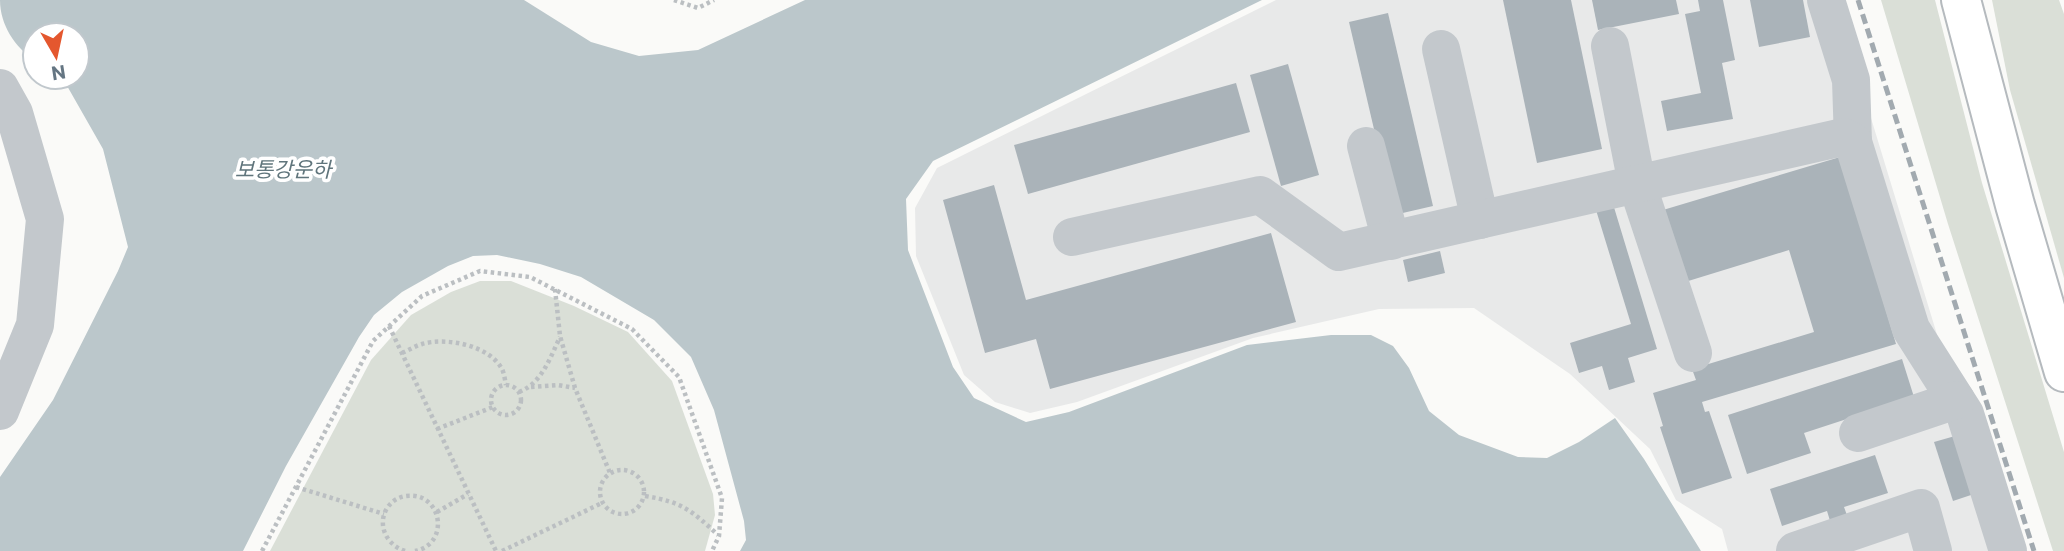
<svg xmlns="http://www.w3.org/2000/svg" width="2064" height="551" font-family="Commissioner,'Noto Sans KR',sans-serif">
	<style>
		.built { fill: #e8e9e9 }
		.green { fill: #dadfd7 }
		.water { fill: #bbc7cb }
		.building { fill: #aab3b9 }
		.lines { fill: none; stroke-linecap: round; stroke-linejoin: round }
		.major-casing { stroke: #b5babe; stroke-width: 42 }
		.path { stroke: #bbbfc2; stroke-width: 4.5; stroke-dasharray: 3.5 3.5; stroke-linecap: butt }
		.minor { stroke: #c3c8cc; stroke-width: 38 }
		.major { stroke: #fff; stroke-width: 38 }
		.rail { stroke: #a2aab0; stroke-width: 5; stroke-dasharray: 10 5; stroke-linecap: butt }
		.labels { text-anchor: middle; stroke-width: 7; stroke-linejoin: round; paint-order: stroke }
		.water-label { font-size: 21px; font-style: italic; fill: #60757c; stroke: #fff }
	</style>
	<rect width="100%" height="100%" fill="#fafaf8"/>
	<polygon class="built" points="1276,0 1835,0 2003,551 1728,551 1722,529 1676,500 1650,449 1570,374 1474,308 1379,309 1253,338 1077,402 1030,413 995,402 964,375 916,256 915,208 937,168"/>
	<g class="green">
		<polygon points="1881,0 1935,0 1982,183 2064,452 2064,551 2053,551 1948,224"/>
		<polygon points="1992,0 2059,0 2064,14 2064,278 2010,90"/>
		<polygon points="480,281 511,281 574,306 628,332 672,381 713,494 715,515 705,551 270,551 371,360 411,315 451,292"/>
	</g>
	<path class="water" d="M 0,0 L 524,0 L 591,42 L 639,56 L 698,50 L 805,0 L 1262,0 L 933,161 L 906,199 L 908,250 L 953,367 L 974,398 L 1026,422 L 1069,412 L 1247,345 L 1331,335 L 1371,335 L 1393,346 L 1409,368 L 1429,411 L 1459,435 L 1518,457 L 1547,458 L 1579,442 L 1615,418 L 1644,459 L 1701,551 L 740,551 L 746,540 L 744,521 L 714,410 L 691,357 L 654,320 L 581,277 L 540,264 L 497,255 L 473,256 L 448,266 L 402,292 L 374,315 L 359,337 L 286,466 L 243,551 L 0,551 L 0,477 L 53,400 L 118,271 L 128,247 L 103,149 L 62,77 L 77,77 L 77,35 L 35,35 L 35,61 C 15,47 0,25 0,0 Z"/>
	<g class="building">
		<polygon points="1503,0 1571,0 1602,149 1537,163"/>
		<polygon points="1592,0 1676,0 1679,14 1598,30"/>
		<polygon points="1698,0 1723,0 1735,60 1722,63 1733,119 1667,131 1661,101 1701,93 1685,14 1700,11"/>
		<polygon points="1750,0 1803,0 1810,37 1759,47"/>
		<polygon points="1388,13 1433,206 1394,215 1349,22"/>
		<polygon points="1288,64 1319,175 1281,186 1250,75"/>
		<polygon points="1236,83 1250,132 1028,194 1014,145"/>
		<polygon points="1840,157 1896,344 1702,402 1705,412 1709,411 1732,478 1682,494 1660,427 1663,426 1653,393 1696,380 1692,369 1814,332 1789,250 1685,282 1663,210"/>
		<polygon points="994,185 1026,300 1271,233 1296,322 1050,389 1036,339 985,353 943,200"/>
		<polygon points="1613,204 1657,349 1628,358 1635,382 1609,390 1602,366 1579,373 1570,343 1631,324 1596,210"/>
		<polygon points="1440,251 1445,273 1408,282 1403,260"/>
		<polygon points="1902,359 1914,397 1804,433 1811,453 1747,474 1728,415"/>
		<polygon points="1955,436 1974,494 1953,501 1934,442"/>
		<polygon points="1875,455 1888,493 1844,507 1848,518 1831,524 1827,511 1782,526 1770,489"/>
	</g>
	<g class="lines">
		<defs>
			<polyline id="major" points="1961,0 2015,205 2064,372"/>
		</defs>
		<use href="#major" class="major-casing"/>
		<g class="path">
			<polyline points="674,0 698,8 714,0"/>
			<polyline points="555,289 560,336 575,388 610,473"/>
			<polyline points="389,326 496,551"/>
			<path d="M 402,353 C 409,350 415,346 422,344 C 446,337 489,345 502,369 C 504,373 505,380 506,385"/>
			<circle cx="506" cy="400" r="15"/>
			<polyline points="531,387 558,385 575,388"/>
			<path d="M 519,392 C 542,383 550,358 560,337"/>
			<polyline points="437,429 493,407"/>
			<circle cx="622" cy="492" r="22"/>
			<polyline points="296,487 384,514"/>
			<path d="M 645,496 C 682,502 691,510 718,535"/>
			<polyline points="437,512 468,494"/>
			<polyline points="262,551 373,341 422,296 480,271 530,277 632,329 679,377 722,498 719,536 712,551"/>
			<path d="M 405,551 C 389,546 378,529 385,512 C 389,503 397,497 406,496 C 442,491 451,544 415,551"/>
			<polyline points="502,551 602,503"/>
		</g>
		<g class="minor">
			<polyline points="1826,0 1851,80 1853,142"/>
			<polyline points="1610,46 1637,184 1693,353"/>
			<polyline points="1441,49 1480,220"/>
			<polyline points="0,88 14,113 45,219 35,325 0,411"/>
			<polyline points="1366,146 1391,241"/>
			<polyline points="1072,237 1260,195 1339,252 1843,137 1853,142 1911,329 1965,414 2008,551"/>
			<polyline points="1858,433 1956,400"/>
			<polyline points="1795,551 1921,508 1933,551"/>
		</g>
		<use href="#major" class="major"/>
		<polyline class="rail" points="1858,0 2034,551"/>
	</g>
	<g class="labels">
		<g class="water-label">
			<text x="283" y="177">보통강운하</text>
		</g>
	</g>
	<g transform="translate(56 56) rotate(171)"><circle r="33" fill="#ffffff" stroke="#c1c8cd" stroke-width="2"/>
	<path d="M0-5L12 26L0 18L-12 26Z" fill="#e4572e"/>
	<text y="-10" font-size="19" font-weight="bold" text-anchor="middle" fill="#657683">N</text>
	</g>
</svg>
